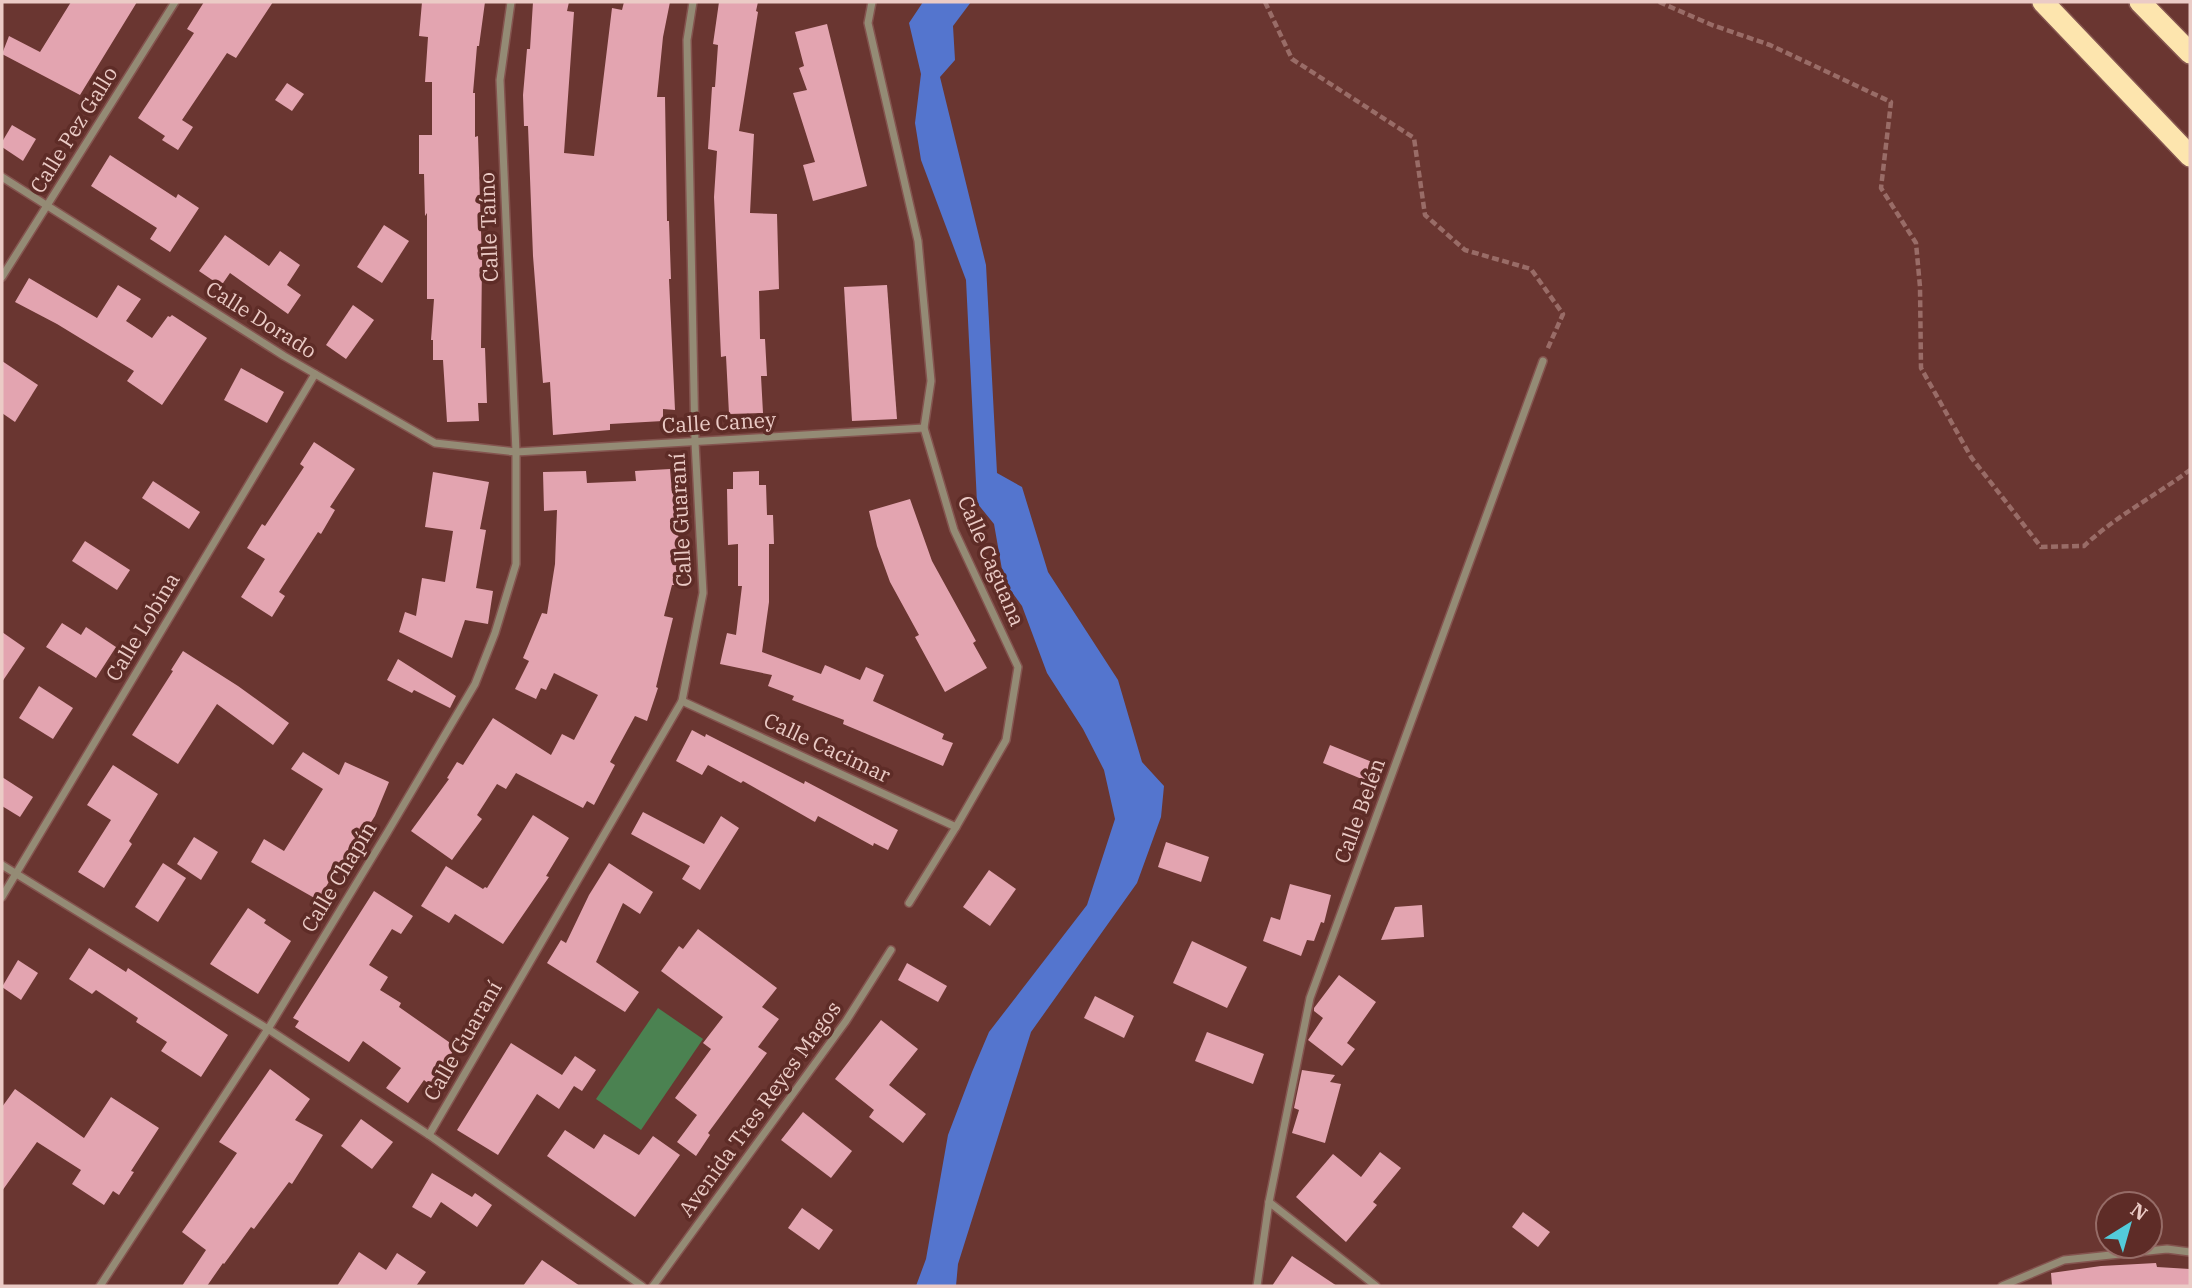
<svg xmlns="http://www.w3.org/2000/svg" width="2192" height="1288" font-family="'IBM Plex Serif',serif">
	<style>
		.green { fill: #4b8251 }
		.water { fill: #5475ce }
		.building { fill: #e3a4b0 }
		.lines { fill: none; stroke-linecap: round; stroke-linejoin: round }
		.minor-casing { stroke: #84544f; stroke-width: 10 }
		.motorway-casing { stroke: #84544f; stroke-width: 24 }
		.path { stroke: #996c67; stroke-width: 4.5; stroke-dasharray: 7 3.5; stroke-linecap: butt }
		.minor { stroke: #948b75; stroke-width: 7 }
		.motorway { stroke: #fde5ae; stroke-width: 21 }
		.labels { text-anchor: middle; stroke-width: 7; stroke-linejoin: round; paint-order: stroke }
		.street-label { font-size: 21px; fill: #ebcbc6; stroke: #5e2c27 }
	</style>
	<rect width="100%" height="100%" fill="#6a3631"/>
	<polygon class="green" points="658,1008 703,1039 641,1130 596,1099"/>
	<polygon class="water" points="923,2 971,2 953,26 955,60 940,77 986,265 997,473 1022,487 1048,572 1118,680 1142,762 1164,786 1161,817 1137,883 1031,1032 958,1264 956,1286 916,1286 926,1259 948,1135 972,1072 989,1032 1087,905 1115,819 1104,770 1083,729 1047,673 1022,606 1004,581 994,524 977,503 966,280 921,160 915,123 921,74 909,23"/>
	<g class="building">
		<polygon points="71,2 137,2 80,95 2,54 9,36 40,52"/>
		<polygon points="204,2 273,2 236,58 227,53 182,120 193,127 178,150 162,140 165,136 138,118 194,33 187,29"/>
		<polygon points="422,2 485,2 479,46 477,46 473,93 475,93 475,137 478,136 482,263 481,348 485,348 487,403 478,403 479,421 447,422 443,360 433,360 433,340 431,340 434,299 427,299 427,213 425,216 424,174 419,174 419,135 432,135 432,82 425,82 428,37 419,36"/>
		<polygon points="533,2 569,2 567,11 574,12 564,153 594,156 612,8 622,10 624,2 670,2 663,37 657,97 665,97 667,221 669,221 671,279 669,279 675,410 663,409 663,421 610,424 610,430 553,435 550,382 543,383 533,256 528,126 524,126 523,95 527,49 530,49"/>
		<polygon points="719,2 758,2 756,11 758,12 739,131 754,134 750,213 777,214 779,289 759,291 760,339 765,339 767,376 761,376 763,413 729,414 726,356 721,357 714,197 717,151 708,149 712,87 715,87 718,45 713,44"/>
		<polygon points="827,24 867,186 813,201 803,165 815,162 793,93 807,90 799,68 804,66 795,32"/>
		<polygon points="287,83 304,94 292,111 275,100"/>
		<polygon points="12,125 36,139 23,161 2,147 2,142"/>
		<polygon points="110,155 176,198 178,194 199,208 170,252 150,239 157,228 91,186"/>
		<polygon points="384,225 409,241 382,283 357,267"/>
		<polygon points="225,235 269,266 280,251 300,265 287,285 301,295 288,314 230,273 221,286 199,271"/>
		<polygon points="29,278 97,318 118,285 141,299 126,321 152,338 168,316 170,317 172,315 207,338 162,405 127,381 134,371 57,324 15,302"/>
		<polygon points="887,285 897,419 852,421 844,287"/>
		<polygon points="353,305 374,320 346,359 326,345"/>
		<polygon points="2,361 38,385 15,422 2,413"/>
		<polygon points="241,368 284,392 267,423 224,400"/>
		<polygon points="314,442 355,469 330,507 335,510 321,534 318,532 279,592 285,596 272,617 241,597 265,559 247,548 262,524 265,526 304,467 300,464"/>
		<polygon points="670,469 672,493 676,493 681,585 672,585 664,616 673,618 656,687 658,688 647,721 635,716 610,762 615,765 594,805 587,801 583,808 516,773 506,789 497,784 477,815 482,819 452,860 411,831 449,779 447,778 457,762 463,765 493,718 551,755 562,734 574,740 598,695 554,673 546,690 541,688 536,699 515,689 529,661 523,658 542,613 547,614 555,564 557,510 544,511 543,472 586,471 587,483 636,481 635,471"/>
		<polygon points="759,471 759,485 766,485 767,515 773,515 774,544 769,544 769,602 762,652 821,674 825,665 860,680 866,667 884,675 873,701 944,734 942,739 953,743 943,766 843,724 844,720 792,700 794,696 768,686 772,675 720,664 727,633 736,635 742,586 738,586 738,544 728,545 727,489 733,489 733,472"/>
		<polygon points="433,472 489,482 480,529 486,530 476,588 493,591 488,624 465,620 452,658 399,632 405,612 416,616 422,578 445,582 453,531 425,527"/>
		<polygon points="153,481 200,512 189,529 142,498"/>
		<polygon points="910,499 932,561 976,641 973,643 987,668 945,692 915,637 919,635 890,582 877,546 869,511"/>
		<polygon points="85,541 130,570 117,590 72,561"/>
		<polygon points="62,623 81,635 86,627 116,647 96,678 46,647"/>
		<polygon points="2,632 25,648 2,682"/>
		<polygon points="183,651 238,686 289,723 273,745 217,704 178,764 132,735 173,671 171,670"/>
		<polygon points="398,659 456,696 450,708 414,690 412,693 387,680"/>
		<polygon points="39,686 73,708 53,739 19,718"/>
		<polygon points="692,730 705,737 706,734 804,784 805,781 898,830 888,850 874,843 873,846 818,816 815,822 743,781 741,783 708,765 702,775 676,761"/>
		<polygon points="1330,745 1377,764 1369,782 1323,763"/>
		<polygon points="303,752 339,775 345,762 389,782 375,816 342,867 339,865 318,900 251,862 264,839 284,851 323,789 291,769"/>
		<polygon points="113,765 158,794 129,841 132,844 104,888 78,872 111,820 87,805"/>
		<polygon points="2,777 33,797 20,817 2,806"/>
		<polygon points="643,812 704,844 721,816 739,828 700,890 682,879 690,866 631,834"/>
		<polygon points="533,815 569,838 546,876 549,877 503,944 455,914 449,923 421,906 446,866 483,889 485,887 487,888"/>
		<polygon points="194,837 218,852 201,880 177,864"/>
		<polygon points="1166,842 1209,857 1201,882 1158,867"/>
		<polygon points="163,863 186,878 158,922 135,907"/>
		<polygon points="609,863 653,892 640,914 623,903 596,962 639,992 625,1012 547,963 561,940 566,943 589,895"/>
		<polygon points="989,870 1016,889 990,926 963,907"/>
		<polygon points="1290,884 1331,895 1324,923 1321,922 1314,941 1307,940 1301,956 1263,941 1271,917 1280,920"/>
		<polygon points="374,891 413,916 401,934 392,929 369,965 388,977 380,990 401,1003 399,1007 456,1047 430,1085 424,1080 408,1103 386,1088 401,1068 363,1041 349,1062 295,1027 299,1021 293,1018"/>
		<polygon points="1422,905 1424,937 1381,940 1395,907"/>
		<polygon points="248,908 266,920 264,923 291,941 258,994 210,964"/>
		<polygon points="698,929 777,988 762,1007 779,1019 758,1047 767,1053 708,1133 710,1135 696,1156 677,1142 697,1115 675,1098 711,1049 703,1043 723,1017 661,971 679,946 683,949"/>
		<polygon points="1192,941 1247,967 1227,1008 1173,983"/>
		<polygon points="89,948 126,972 128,968 228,1035 201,1077 161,1051 167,1042 136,1022 138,1018 96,990 92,994 69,979"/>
		<polygon points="18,960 38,973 21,1000 2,987"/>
		<polygon points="907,963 947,986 938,1002 898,980"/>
		<polygon points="1339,975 1376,1002 1347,1043 1355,1049 1342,1066 1308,1040 1323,1018 1314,1011 1314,1008"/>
		<polygon points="1095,996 1134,1016 1124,1038 1084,1018"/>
		<polygon points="881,1020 918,1049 889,1085 926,1114 903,1143 869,1117 874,1110 835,1079"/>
		<polygon points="1207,1032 1264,1054 1253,1084 1195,1061"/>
		<polygon points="511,1043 562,1075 575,1056 596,1070 582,1091 574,1086 559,1109 537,1094 498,1155 457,1130"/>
		<polygon points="270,1069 310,1099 295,1120 323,1135 292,1184 289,1182 254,1229 251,1227 224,1264 223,1263 207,1286 182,1286 206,1250 182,1232 237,1153 219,1142"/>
		<polygon points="1302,1070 1335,1075 1330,1082 1341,1084 1325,1143 1292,1133 1299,1110 1294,1108"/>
		<polygon points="15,1089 84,1138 111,1097 159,1128 131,1171 134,1172 119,1195 113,1191 104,1205 72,1184 81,1170 37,1142 2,1191 2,1107"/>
		<polygon points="803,1112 852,1151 831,1178 781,1140"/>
		<polygon points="361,1119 393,1142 372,1169 341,1146"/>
		<polygon points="565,1130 594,1149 604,1134 639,1155 653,1136 680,1155 635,1217 547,1156"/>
		<polygon points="1380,1152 1401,1168 1373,1202 1377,1205 1346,1242 1296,1197 1333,1154 1361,1177"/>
		<polygon points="432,1173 472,1197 475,1193 492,1205 477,1227 441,1202 431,1218 412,1207"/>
		<polygon points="802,1208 833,1230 819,1250 788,1228"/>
		<polygon points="1523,1212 1550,1232 1538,1247 1512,1227"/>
		<polygon points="359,1252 386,1270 397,1253 426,1272 416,1286 337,1286"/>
		<polygon points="1292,1256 1337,1286 1272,1286"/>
		<polygon points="542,1260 580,1286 523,1286"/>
		<polygon points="2156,1263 2157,1267 2190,1269 2190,1286 2052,1286 2051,1273 2101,1266"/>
	</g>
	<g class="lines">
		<defs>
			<g id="minor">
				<polyline points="872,2 868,23 918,241 931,381 924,428 954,530 1018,667 1006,740 956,827 909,903"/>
				<polyline points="2,177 284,356 435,443 516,452 924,428"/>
				<polyline points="2,277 175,2"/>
				<polyline points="682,701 956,827"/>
				<polyline points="2,865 268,1029 429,1135 642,1286"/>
				<polyline points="2,897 315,374"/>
				<polyline points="429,1135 682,701 703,593 695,442 687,40 693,2"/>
				<polyline points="1269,1202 1376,1286"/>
				<polyline points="100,1286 268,1029 387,833 475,684 495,633 516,564 516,452 500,80 511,2"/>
				<polyline points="653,1286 846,1021 891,950"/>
				<polyline points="1257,1286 1269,1202 1310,998 1543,361"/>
				<polyline points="2002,1286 2064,1260 2167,1249 2190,1252"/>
			</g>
			<g id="motorway">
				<polyline points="2043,2 2190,156"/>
				<polyline points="2140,2 2190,53"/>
			</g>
		</defs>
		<use href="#minor" class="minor-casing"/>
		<use href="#motorway" class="motorway-casing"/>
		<g class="path">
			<polyline points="1265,2 1292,59 1414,138 1425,215 1465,250 1531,269 1563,314 1547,350"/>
			<path d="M 1659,2 L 1712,25 L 1770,45 L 1891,102 L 1881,188 L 1916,243 L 1920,287 L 1921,368 L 1971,457 L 2041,547 L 2084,546 C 2116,516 2155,496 2190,470"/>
		</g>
		<use href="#minor" class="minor"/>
		<use href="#motorway" class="motorway"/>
	</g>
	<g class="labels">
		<g class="street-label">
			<text transform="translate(74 130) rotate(-58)" y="7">Calle Pez Gallo</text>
			<text transform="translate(489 227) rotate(-92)" y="7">Calle Taíno</text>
			<text transform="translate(261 320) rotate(32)" y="7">Calle Dorado</text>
			<text transform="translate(719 423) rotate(-3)" y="7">Calle Caney</text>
			<text transform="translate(681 520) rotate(-93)" y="7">Calle Guaraní</text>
			<text transform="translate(991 561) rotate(67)" y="7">Calle Caguana</text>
			<text transform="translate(143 627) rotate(-59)" y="7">Calle Lobina</text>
			<text transform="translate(827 748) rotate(25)" y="7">Calle Cacimar</text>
			<text transform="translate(1360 811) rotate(-70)" y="7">Calle Belén</text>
			<text transform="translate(339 877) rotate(-59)" y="7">Calle Chapín</text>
			<text transform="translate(463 1041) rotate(-60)" y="7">Calle Guaraní</text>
			<text transform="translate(760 1109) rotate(-54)" y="7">Avenida Tres Reyes Magos</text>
		</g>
	</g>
	<rect width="2192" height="1288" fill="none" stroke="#ebcbc6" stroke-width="7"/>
	<g transform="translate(2129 1225) rotate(37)"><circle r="33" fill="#5e2c27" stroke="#966c67" stroke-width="2"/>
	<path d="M0-5L12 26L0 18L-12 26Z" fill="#53cbda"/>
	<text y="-10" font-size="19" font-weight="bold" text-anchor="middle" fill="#ebcbc6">N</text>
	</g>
</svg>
